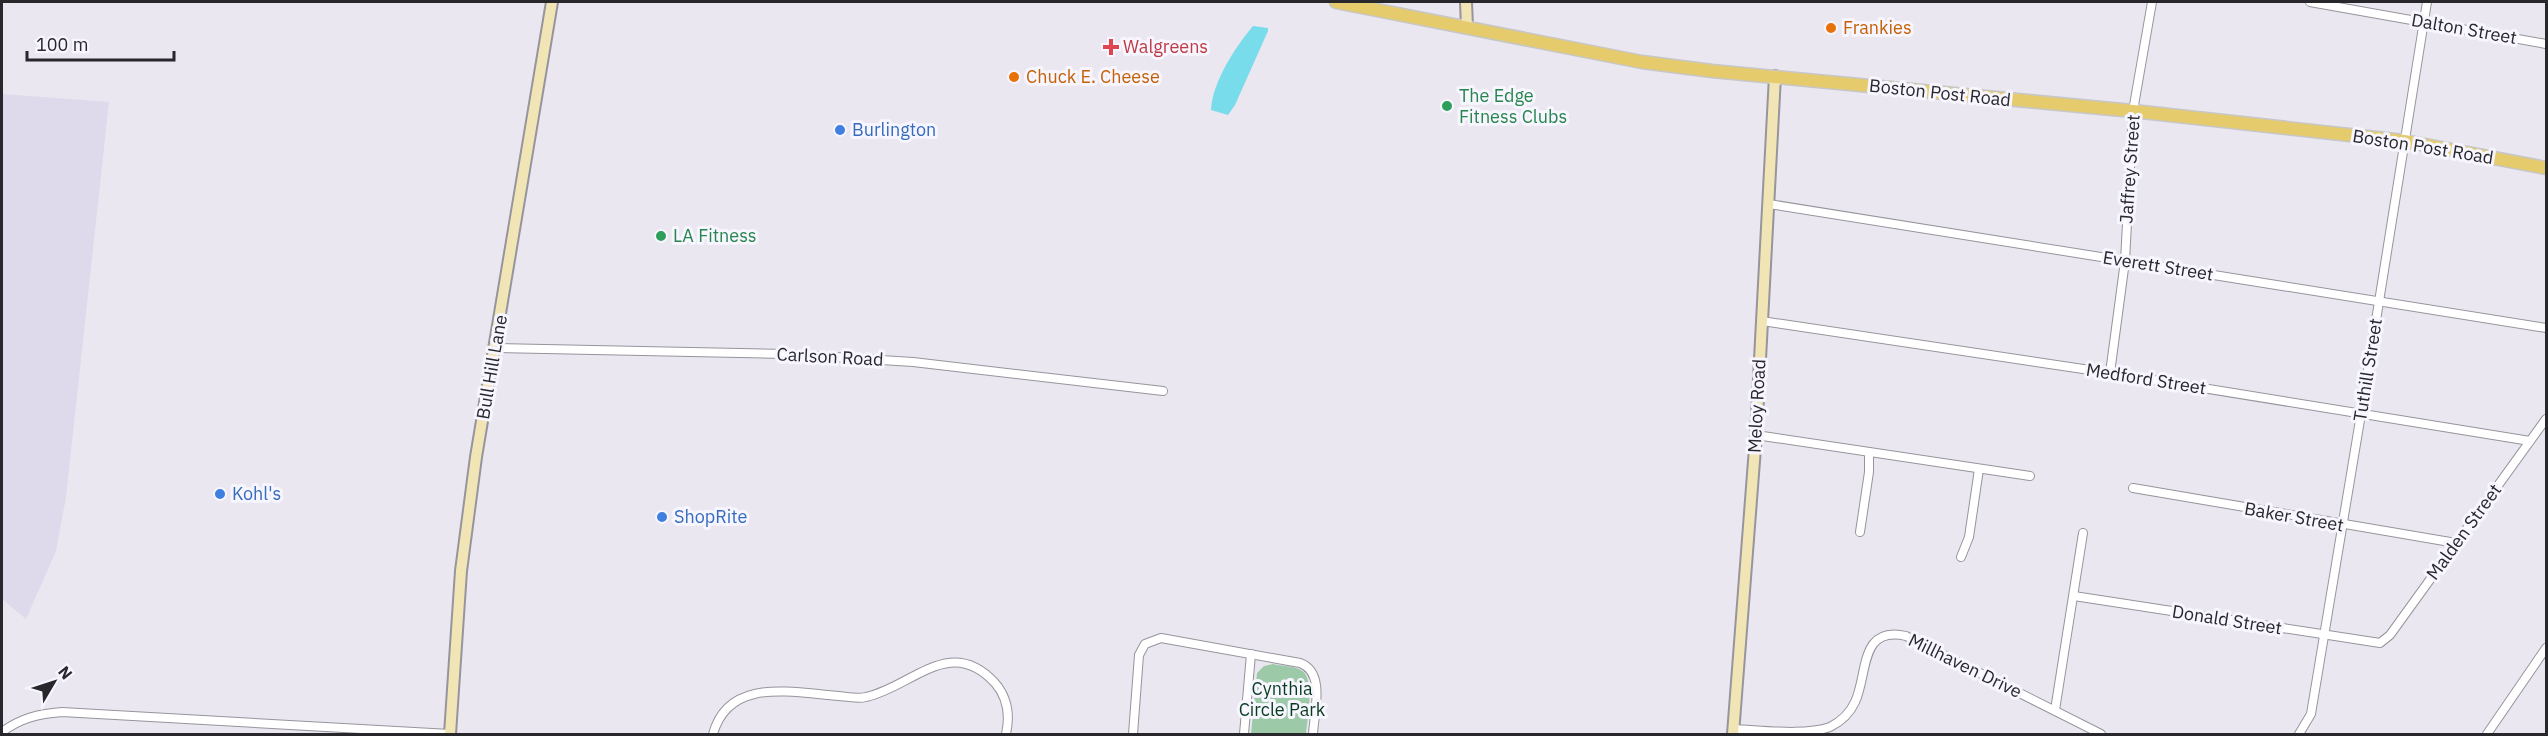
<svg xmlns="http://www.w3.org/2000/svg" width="2548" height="736" font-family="'IBM Plex Sans',sans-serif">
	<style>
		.built { fill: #dfdaeb }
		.green { fill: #9cc9a8 }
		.water { fill: #79dceb }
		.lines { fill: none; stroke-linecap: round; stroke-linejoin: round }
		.street-casing { stroke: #96949c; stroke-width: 10 }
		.secondary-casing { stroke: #96949c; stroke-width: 14 }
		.primary-casing { stroke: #c7c7c8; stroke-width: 15 }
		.street { stroke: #fff; stroke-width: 8 }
		.secondary { stroke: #f2e5b5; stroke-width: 10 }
		.primary { stroke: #e5cb6b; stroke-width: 12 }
		.food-dot { fill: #e8710a; stroke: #f7f5fe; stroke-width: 2 }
		.health-dot { fill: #e0444e; stroke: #f7f5fe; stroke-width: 2 }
		.leisure-dot { fill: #2e9e5b; stroke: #f7f5fe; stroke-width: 2 }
		.shop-dot { fill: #3f7fe0; stroke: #f7f5fe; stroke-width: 2 }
		.labels { text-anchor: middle; stroke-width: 6; stroke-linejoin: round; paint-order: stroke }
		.food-label { font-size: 18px; fill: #c56008; stroke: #f7f5fe; text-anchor: start }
		.street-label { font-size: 18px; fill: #28272b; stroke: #f7f5fe }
		.health-label { font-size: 18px; fill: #be3a42; stroke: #f7f5fe; text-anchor: start }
		.leisure-label { font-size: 18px; fill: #27864d; stroke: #f7f5fe; text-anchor: start }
		.shop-label { font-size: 18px; fill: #366cbe; stroke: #f7f5fe; text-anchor: start }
		.park-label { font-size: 18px; fill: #073c1f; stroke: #f7f5fe }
	</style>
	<rect width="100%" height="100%" fill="#eae7f0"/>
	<polygon class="built" points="2,94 109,102 66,497 56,551 26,619 2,599"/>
	<path class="green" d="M 1273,664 C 1282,666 1294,666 1301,670 C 1316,678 1307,720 1306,734 L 1251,734 L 1257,673 L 1264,666 Z"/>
	<path class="water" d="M 1253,26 L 1268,28 L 1268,31 L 1235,105 L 1228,115 L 1211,110 C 1212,82 1236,46 1253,26 Z"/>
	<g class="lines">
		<defs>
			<g id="street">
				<polyline points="2310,2 2546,44"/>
				<polyline points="1769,204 2546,328"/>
				<polyline points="1762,321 2110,373 2530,441"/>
				<polyline points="496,348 786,354 913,362 1163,391"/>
				<polyline points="2110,373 2125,261 2133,111 2152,2"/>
				<polyline points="1756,435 2030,476"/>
				<polyline points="2133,488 2456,543"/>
				<polyline points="1860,532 1869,472 1869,452"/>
				<polyline points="1961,557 1969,537 1979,469"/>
				<polyline points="2074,596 2380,643 2390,635 2546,419"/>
				<polyline points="2055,710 2083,533"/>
				<path d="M 1734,729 C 1761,730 1805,736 1830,727 C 1840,722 1850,713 1855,702 C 1868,675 1859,625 1906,636 L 2101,734"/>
				<path d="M 2,732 C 21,718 38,714 62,712 L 450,734"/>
				<path d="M 713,734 C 729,676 794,693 839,696 C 848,697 858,699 866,697 C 912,687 950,634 995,683 C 1008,698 1010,716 1006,734"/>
				<path d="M 1133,734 L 1139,655 L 1145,644 L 1161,638 L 1300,663 C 1326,672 1314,713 1313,734"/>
				<polyline points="1244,734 1251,654"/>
				<polyline points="2299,734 2311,714 2361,414 2427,2"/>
				<polyline points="2487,734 2546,648"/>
			</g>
			<g id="secondary">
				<polyline points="1466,2 1467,27"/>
				<polyline points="450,734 461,571 476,457 552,2"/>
				<polyline points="1733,734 1756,435 1775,76"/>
			</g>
			<polyline id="primary" points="1336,2 1642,62 1712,71 2133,111 2404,141 2546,168"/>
		</defs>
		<use href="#street" class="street-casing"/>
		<use href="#secondary" class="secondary-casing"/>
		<use href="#primary" class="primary-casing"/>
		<use href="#street" class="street"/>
		<use href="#secondary" class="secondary"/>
		<use href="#primary" class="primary"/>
	</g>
	<g class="food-dot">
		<circle cx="1831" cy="28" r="6"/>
		<circle cx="1014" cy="77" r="6"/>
	</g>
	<path class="health-dot" d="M1108 38h6v6h6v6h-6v6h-6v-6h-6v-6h6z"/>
	<g class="leisure-dot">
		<circle cx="1447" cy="106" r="6"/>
		<circle cx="661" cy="236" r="6"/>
	</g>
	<g class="shop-dot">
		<circle cx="840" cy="130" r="6"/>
		<circle cx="220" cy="494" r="6"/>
		<circle cx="662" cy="517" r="6"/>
	</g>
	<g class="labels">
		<g class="food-label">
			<text x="1843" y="34">Frankies</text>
			<text x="1026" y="83">Chuck E. Cheese</text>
		</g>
		<g class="street-label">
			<text transform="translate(2464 29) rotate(10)" y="6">Dalton Street</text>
			<text transform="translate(1940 93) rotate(6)" y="6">Boston Post Road</text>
			<text transform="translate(2423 147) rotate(9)" y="6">Boston Post Road</text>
			<text transform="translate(2130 169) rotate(-86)" y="6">Jaffrey Street</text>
			<text transform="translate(2158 266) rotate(9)" y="6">Everett Street</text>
			<text transform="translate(830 357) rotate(3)" y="6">Carlson Road</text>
			<text transform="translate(492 367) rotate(-80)" y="6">Bull Hill Lane</text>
			<text transform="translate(2368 370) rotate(-81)" y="6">Tuthill Street</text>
			<text transform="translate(2146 379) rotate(9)" y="6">Medford Street</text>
			<text transform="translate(1757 406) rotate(-87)" y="6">Meloy Road</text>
			<text transform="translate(2294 517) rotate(10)" y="6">Baker Street</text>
			<text transform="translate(2464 532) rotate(-54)" y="6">Malden Street</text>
			<text transform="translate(2227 620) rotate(9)" y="6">Donald Street</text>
			<text transform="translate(1965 666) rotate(26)" y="6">Millhaven Drive</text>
		</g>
		<g class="health-label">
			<text x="1123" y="53">Walgreens</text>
		</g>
		<g class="leisure-label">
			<text x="1459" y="102">The Edge<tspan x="1459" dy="21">Fitness Clubs</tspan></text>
			<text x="673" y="242">LA Fitness</text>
		</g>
		<g class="shop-label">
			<text x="852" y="136">Burlington</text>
			<text x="232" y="500">Kohl's</text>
			<text x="674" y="523">ShopRite</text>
		</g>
		<g class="park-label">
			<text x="1282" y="695">Cynthia<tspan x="1282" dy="21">Circle Park</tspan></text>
		</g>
	</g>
	<rect width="2548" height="736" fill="none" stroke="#28272b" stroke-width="6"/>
	<g transform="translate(54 682) rotate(51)" stroke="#f7f5fe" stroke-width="4.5" paint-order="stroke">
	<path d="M0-4.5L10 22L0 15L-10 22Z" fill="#28272b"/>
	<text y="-9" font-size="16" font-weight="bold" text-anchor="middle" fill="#28272b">N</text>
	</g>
	<path d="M27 51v9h147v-9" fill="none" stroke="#28272b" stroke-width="3"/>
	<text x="36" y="51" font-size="18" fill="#28272b" stroke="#f7f5fe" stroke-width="4.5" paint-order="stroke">100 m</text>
</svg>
